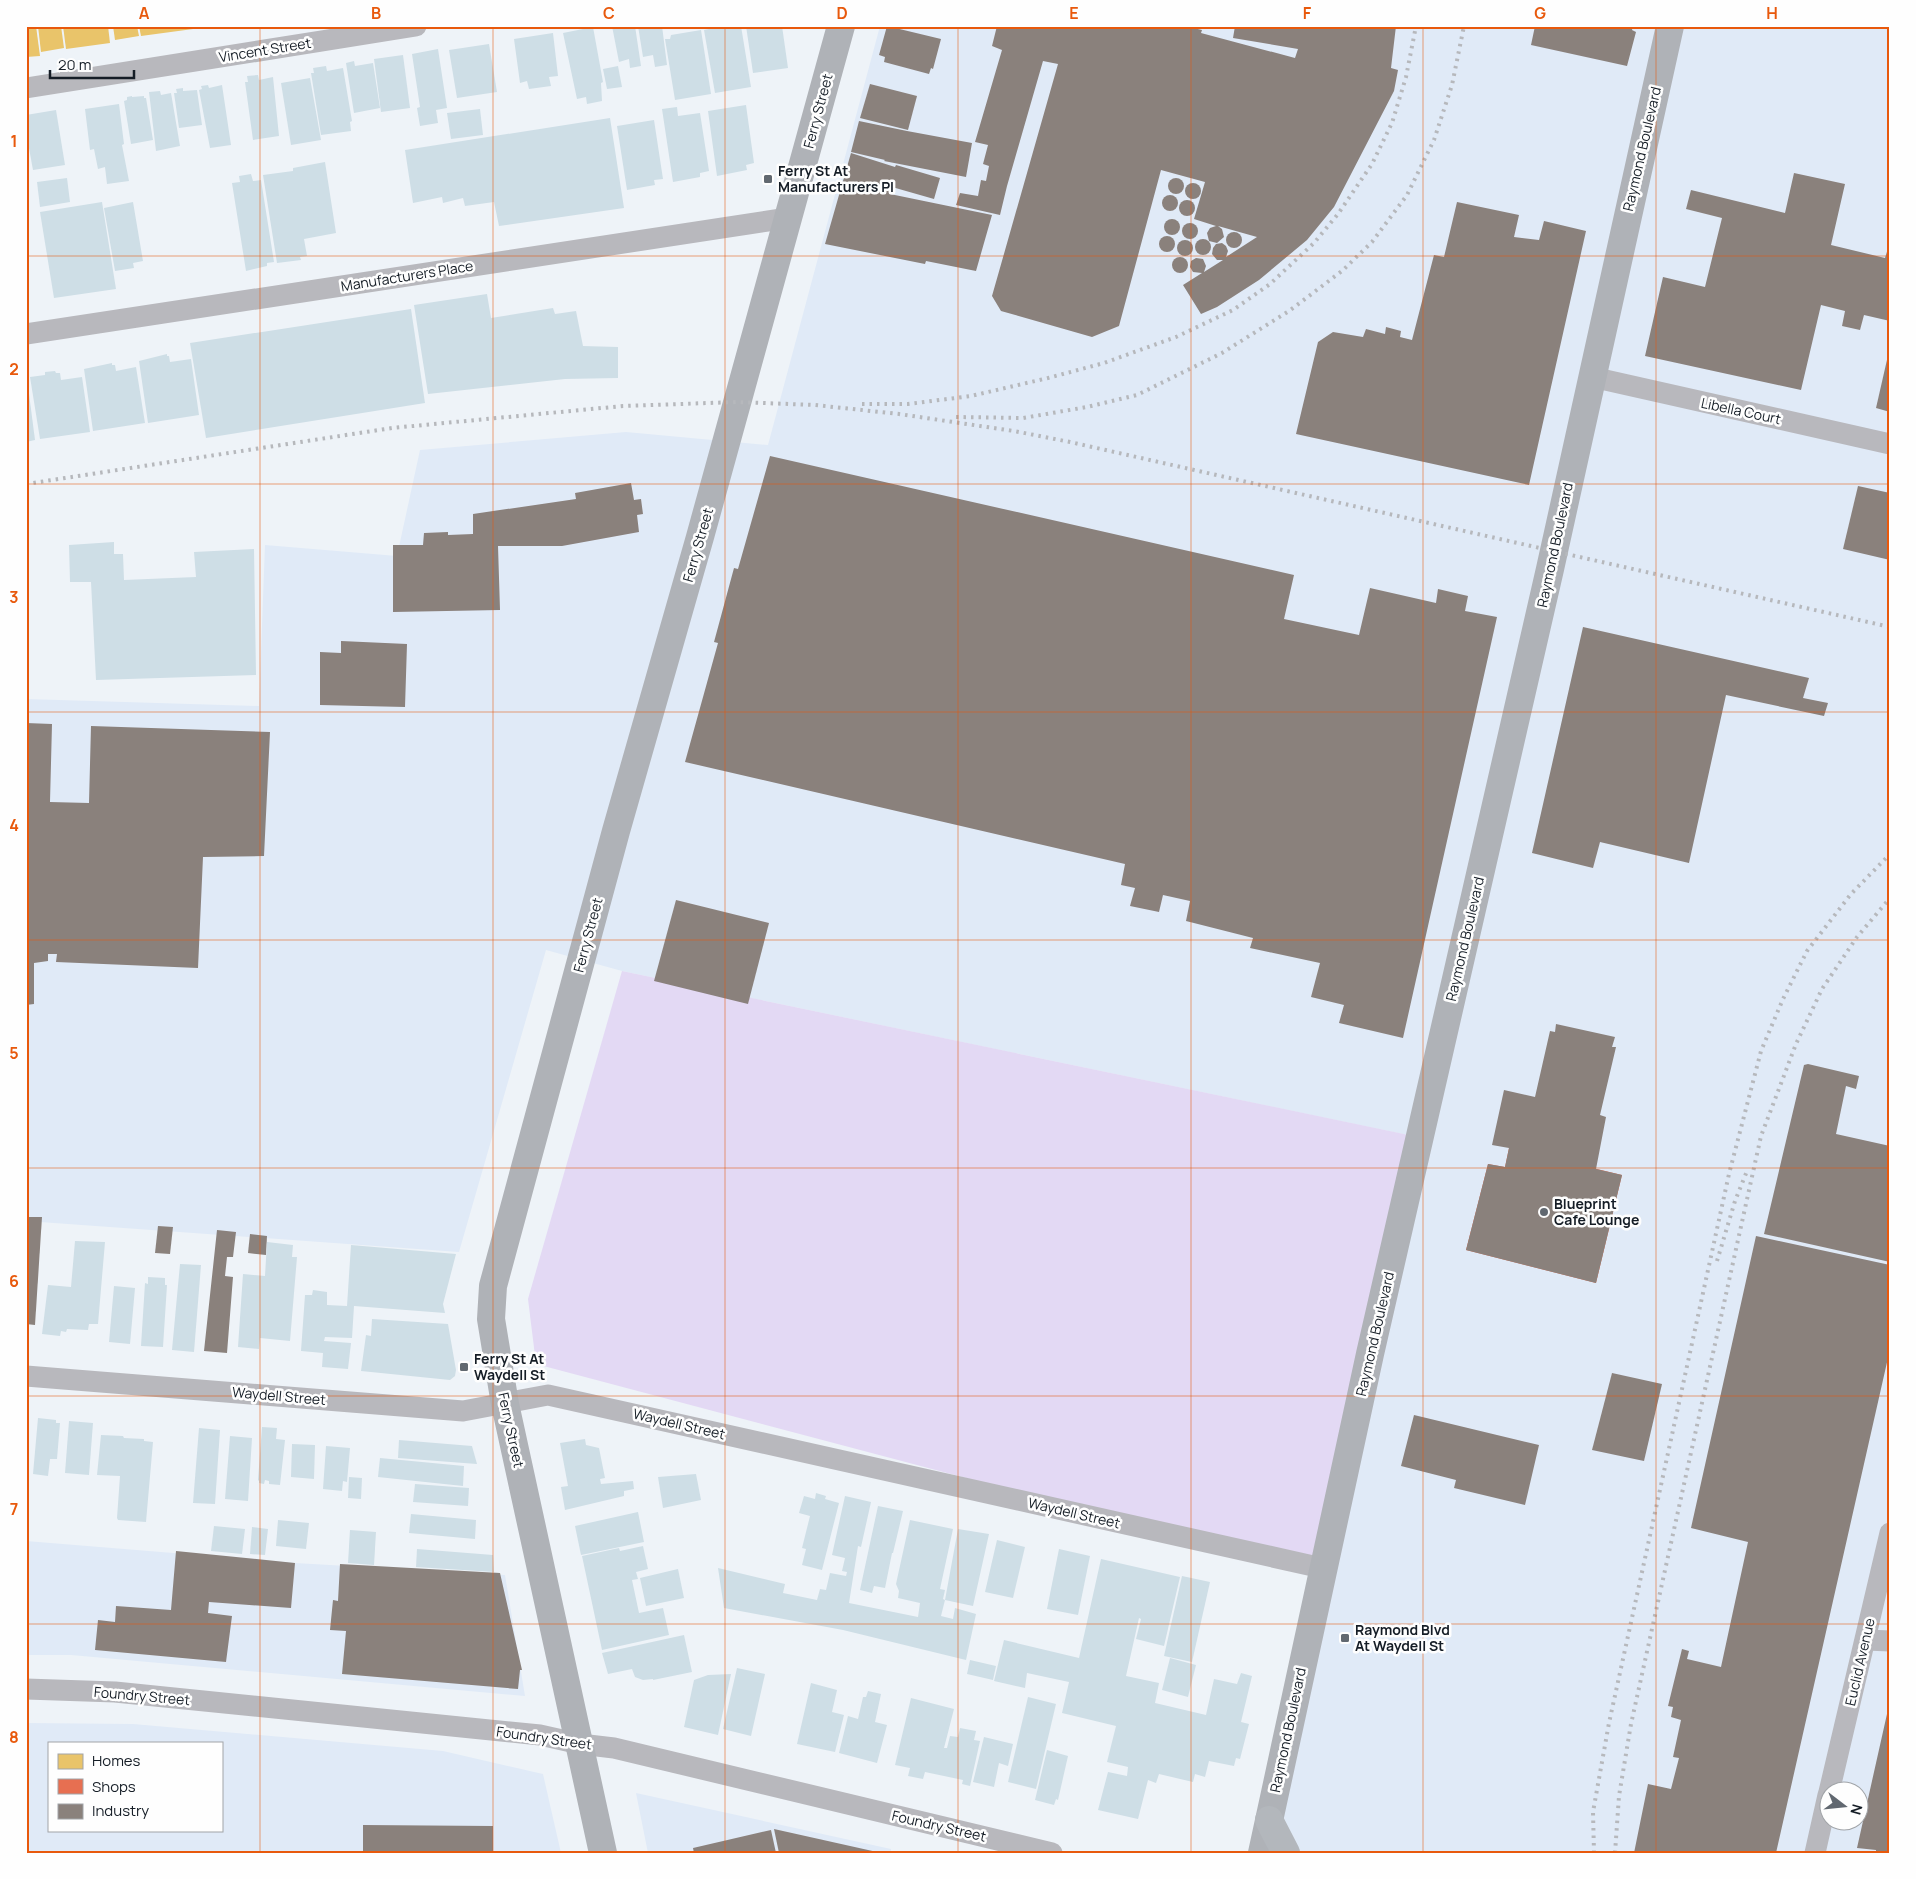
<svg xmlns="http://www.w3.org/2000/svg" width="1916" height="1879" font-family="Manrope,sans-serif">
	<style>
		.built { fill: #e0eaf7; fill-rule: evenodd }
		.green { fill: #e3d9f4 }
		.homes { fill: #e9c46a }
		.shops { fill: #e76f51 }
		.industry { fill: #8a817c }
		.building { fill: #cedee6 }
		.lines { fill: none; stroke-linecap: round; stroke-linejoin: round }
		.street { stroke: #b8b8bd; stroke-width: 21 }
		.primary { stroke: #afb2b7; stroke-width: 28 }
		.highway { stroke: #b3b7bc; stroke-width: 28 }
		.rail { stroke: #b6b8bc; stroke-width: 4; stroke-dasharray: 2.5 5; stroke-linecap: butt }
		.grid { fill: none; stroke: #e8590c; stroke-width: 1; stroke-opacity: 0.55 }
		.poi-dot { fill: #616870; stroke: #fefefe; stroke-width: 2 }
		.labels { text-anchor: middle; stroke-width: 5; stroke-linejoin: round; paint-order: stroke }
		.street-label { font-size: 14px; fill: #151d26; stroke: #fefefe }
		.poi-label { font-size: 14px; font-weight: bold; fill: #151d26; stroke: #fefefe; text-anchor: start }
		.neatline { fill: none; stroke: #e8590c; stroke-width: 2 }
		.grid-label { font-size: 16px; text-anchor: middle; font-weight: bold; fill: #e8590c }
	</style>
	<rect width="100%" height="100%" fill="#eef3f8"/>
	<g class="built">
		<path d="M 880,26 L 1890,26 L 1890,1853 L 1253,1853 L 1422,1138 L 622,971 L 546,950 L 459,1252 L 26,1221 L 26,699 L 259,706 L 265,545 L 397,556 L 420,450 L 626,432 L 768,445 ZM 1828,1792 L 1858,1792 L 1858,1822 L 1828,1822 Z"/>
		<polygon points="26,1541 295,1563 505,1575 525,1696 71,1655 26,1655"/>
		<path d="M 26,1723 L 133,1724 L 443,1751 L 543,1774 L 561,1853 L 26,1853 ZM 49,1743 L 221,1743 L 221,1830 L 49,1830 Z"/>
		<polygon points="636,1793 891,1849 891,1853 648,1853"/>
	</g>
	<polygon class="green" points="622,971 1423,1138 1317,1571 536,1364 528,1299"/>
	<g class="homes">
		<polygon points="26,26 36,26 40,56 26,57"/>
		<polygon points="38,26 61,26 64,48 41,52"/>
		<polygon points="63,26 108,26 110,43 66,49"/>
		<polygon points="113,26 137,26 139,36 115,40"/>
		<polygon points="139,26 208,26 208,27 141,36"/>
	</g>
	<polygon class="shops" points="1509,1148 1622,1175 1596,1283 1466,1250 1488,1164 1505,1167"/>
	<g class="industry">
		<polygon points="887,26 941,39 933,69 931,68 929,74 884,62 885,57 879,55"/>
		<polygon points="997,26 1185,26 1202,30 1201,33 1295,58 1298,49 1233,38 1235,26 1396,26 1391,68 1398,70 1394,91 1334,207 1307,240 1259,280 1217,307 1201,314 1183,285 1202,273 1193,272 1190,267 1191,261 1196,258 1203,259 1206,266 1204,272 1223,260 1217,260 1212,254 1213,248 1216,244 1222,243 1226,246 1228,251 1226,257 1257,237 1218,226 1222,229 1224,237 1217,243 1209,241 1207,233 1210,228 1216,226 1194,219 1205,182 1161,170 1119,326 1092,337 1001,311 992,296 1058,64 1043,61 1007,186 1000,215 956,205 960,193 978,196 981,180 986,181 989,166 983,164 988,145 975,142 1002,50 992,46"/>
		<polygon points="1535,26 1633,26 1632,30 1636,32 1627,66 1531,45"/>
		<polygon points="870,84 917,96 908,130 860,118"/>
		<polygon points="859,121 907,131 972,143 966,177 884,161 885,160 851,152"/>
		<polygon points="851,153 895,167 896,165 940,178 934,199 892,187 890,194 992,215 976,271 926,261 925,264 825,244"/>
		<polygon points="1794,173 1845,184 1831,245 1885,258 1890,242 1890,321 1864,315 1860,330 1842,326 1845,311 1821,305 1801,390 1645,356 1663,277 1705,287 1722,218 1686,209 1691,190 1785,213"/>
		<circle cx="1176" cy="186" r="8"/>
		<circle cx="1193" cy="191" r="8"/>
		<circle cx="1170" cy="203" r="8"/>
		<circle cx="1187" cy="208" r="8"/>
		<polygon points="1457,202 1519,215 1514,237 1539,240 1544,221 1586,231 1529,485 1296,434 1318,342 1333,332 1363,337 1366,329 1385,334 1386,327 1401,331 1400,337 1412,340 1434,255 1444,257"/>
		<circle cx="1172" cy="227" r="8"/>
		<circle cx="1190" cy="231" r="8"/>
		<circle cx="1234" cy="240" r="8"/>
		<circle cx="1167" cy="244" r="8"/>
		<circle cx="1203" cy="247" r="8"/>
		<circle cx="1185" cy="248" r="8"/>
		<circle cx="1180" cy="265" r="8"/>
		<polygon points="1889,351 1890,351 1890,412 1876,408"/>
		<polygon points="770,456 1294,575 1284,619 1359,635 1370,588 1436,603 1438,589 1468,596 1465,611 1497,617 1403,1038 1339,1023 1344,1005 1311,997 1320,963 1250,948 1253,938 1186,921 1190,901 1163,895 1159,912 1130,906 1135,888 1121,885 1125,864 685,762 718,643 714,642 734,568 738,569"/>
		<polygon points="631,483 634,500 641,499 643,514 637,515 639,532 562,546 498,546 500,610 393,612 393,545 423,545 424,533 448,532 448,535 473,534 473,514 576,499 575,493"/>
		<polygon points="1858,486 1890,493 1890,560 1843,549"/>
		<polygon points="1583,627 1809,678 1803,698 1828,703 1824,716 1726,695 1689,863 1600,842 1593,868 1532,853"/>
		<polygon points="341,641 407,644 405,707 320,705 320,652 341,653"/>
		<polygon points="26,723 52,724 50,802 89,803 91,726 270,732 264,856 203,857 198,968 56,962 57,954 48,954 48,961 34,963 34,1004 26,1005"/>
		<polygon points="676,900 769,923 748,1004 654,981"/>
		<polygon points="1556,1024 1615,1037 1612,1047 1616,1047 1600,1115 1606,1117 1596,1169 1622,1175 1596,1283 1466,1250 1488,1164 1505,1167 1509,1148 1492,1145 1504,1090 1535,1097 1550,1031 1555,1032"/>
		<polygon points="1808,1064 1859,1076 1856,1089 1846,1086 1836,1134 1890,1146 1890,1262 1764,1234 1804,1065"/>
		<polygon points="26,1217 42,1217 35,1325 26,1324"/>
		<polygon points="158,1226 173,1227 170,1254 155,1253"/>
		<polygon points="217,1230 236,1232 233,1257 227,1257 225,1276 233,1277 227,1353 204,1351"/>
		<polygon points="250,1234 267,1236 266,1255 248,1253"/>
		<polygon points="1756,1236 1890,1265 1890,1349 1776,1853 1634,1853 1648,1784 1671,1789 1679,1758 1673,1757 1681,1720 1671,1717 1673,1707 1668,1706 1682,1649 1689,1651 1687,1659 1721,1667 1748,1542 1691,1528"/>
		<polygon points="1612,1373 1662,1384 1644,1461 1592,1450"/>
		<polygon points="1414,1415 1539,1445 1525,1505 1454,1488 1456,1480 1401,1466"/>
		<polygon points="176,1551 295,1563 291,1608 209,1602 208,1613 232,1616 226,1662 95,1650 98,1620 115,1622 116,1606 171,1610"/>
		<polygon points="340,1564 500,1573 522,1670 520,1670 518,1689 342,1674 346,1631 330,1630 333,1600 338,1601"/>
		<polygon points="1889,1705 1890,1853 1876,1853 1876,1850 1857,1848"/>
		<polygon points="363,1825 493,1826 493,1853 363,1853"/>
		<polygon points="774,1829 877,1852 877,1853 779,1853"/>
		<polygon points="771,1830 776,1853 694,1853 693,1848"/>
	</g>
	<g class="building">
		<polygon points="612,26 635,26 641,66 630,68 629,59 619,62"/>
		<polygon points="638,26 662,26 667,65 655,67 653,55 643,57"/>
		<polygon points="724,26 741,26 751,87 715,93 704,30"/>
		<polygon points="746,26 782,26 788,68 753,73"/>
		<polygon points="593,27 603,82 601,83 602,101 587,104 586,97 577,99 563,33"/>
		<polygon points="701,30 711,94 675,100 665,39 670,39 671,35"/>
		<polygon points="553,33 558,76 549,77 551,86 529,89 527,81 520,83 514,39"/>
		<polygon points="489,44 497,92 457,98 449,50"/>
		<polygon points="438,49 447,108 436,110 438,123 420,126 417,108 420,107 412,54"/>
		<polygon points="403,55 410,108 381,112 374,59"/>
		<polygon points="354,61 355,66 373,63 380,108 354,113 346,63"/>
		<polygon points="326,66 327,71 343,68 352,121 350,122 351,131 321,135 311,73 314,73 313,68"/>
		<polygon points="618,66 622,87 607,89 603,69"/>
		<polygon points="258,75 259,80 273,77 279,136 253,140 245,82 248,82 247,76"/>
		<polygon points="310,78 321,140 291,145 281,83"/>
		<polygon points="208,85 209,88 222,85 231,145 210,148 199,90 202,89 201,86"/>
		<polygon points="183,88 183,91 197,90 202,125 179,128 174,93 177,93 176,89"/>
		<polygon points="160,91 161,95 171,93 180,146 156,151 149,92"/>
		<polygon points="132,96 132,97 144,96 144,98 146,98 153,140 131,144 124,101 127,100 127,97"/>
		<polygon points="119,104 124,144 122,145 129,181 107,184 105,167 98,169 94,149 90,150 85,109"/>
		<polygon points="746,105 754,163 746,165 747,170 717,176 708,111"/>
		<polygon points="677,107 678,116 700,113 709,171 700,173 700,177 673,182 662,109"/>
		<polygon points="480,109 483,135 451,139 447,113"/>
		<polygon points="56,110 65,165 33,170 26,132 26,115"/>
		<polygon points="610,118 624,208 499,226 494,202 465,206 463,198 443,203 442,197 413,203 405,150"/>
		<polygon points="654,120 663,179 654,180 655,185 627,190 617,126"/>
		<polygon points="325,162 336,233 304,239 307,256 300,257 301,260 277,263 263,175 293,171 293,168"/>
		<polygon points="251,174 253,181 261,180 274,262 267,263 267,266 246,271 232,183 240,182 239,176"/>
		<polygon points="67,178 70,202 40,207 37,182"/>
		<polygon points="102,202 116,289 54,298 40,212"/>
		<polygon points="133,202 143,261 133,263 134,268 115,271 104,208"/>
		<polygon points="487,294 491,318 553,308 555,314 576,311 583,346 618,347 618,378 565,379 428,394 414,305"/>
		<polygon points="411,309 425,403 206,438 190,343"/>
		<polygon points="167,354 167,356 169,356 170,362 191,359 199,415 148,423 139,361"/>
		<polygon points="112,363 112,365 115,365 116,371 136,367 145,423 93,431 84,369"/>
		<polygon points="55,371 56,373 60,373 61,380 82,377 90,432 40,439 30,377 45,375 45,372"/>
		<polygon points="26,386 28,386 35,440 26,442"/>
		<polygon points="114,542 114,554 123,554 124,580 196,577 194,552 254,549 256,675 96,680 91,582 70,582 69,545"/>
		<polygon points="75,1241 105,1242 98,1324 89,1324 88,1330 67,1329 66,1332 61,1331 60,1336 42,1334 48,1285 71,1287"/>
		<polygon points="267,1242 293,1245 292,1257 297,1257 290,1341 260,1338 259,1349 238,1347 243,1274 265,1276"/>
		<polygon points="351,1245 456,1254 443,1304 445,1313 354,1306 352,1338 325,1337 324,1341 351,1343 348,1369 322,1367 323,1353 301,1351 305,1295 312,1295 313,1290 327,1292 327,1305 347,1306"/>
		<polygon points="180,1264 201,1265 194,1352 172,1350"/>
		<polygon points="148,1277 165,1278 165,1285 167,1285 163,1347 141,1346 145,1283 148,1284"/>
		<polygon points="114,1286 135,1288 130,1344 109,1342"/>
		<polygon points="372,1319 448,1324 456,1370 455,1376 450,1380 361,1371 366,1335 371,1336"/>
		<polygon points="38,1418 56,1420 56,1423 60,1423 57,1459 50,1459 48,1476 33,1474"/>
		<polygon points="26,1419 29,1419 28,1439 26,1439"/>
		<polygon points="69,1421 93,1423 89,1475 65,1473"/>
		<polygon points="262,1427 277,1428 276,1439 285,1440 280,1485 269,1484 269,1481 265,1480 264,1484 259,1483 259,1481 258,1480"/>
		<polygon points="199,1428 220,1430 215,1504 193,1503"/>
		<polygon points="101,1435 123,1436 124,1438 144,1439 144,1441 153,1442 146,1522 118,1520 117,1518 120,1476 97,1475"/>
		<polygon points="230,1436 252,1438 248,1501 225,1499"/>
		<polygon points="585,1439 586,1445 599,1448 605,1478 600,1479 601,1484 633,1481 634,1489 624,1491 624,1496 565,1510 561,1487 568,1486 560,1443"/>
		<polygon points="399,1440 472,1446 477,1464 398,1458"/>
		<polygon points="292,1444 315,1445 314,1479 291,1477"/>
		<polygon points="326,1446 350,1448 347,1482 343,1481 342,1491 323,1489"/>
		<polygon points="380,1458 464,1466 463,1486 378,1477"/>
		<polygon points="696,1474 701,1500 663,1508 658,1477"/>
		<polygon points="349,1477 362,1478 361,1499 348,1498"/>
		<polygon points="415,1484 469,1488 468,1506 413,1502"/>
		<polygon points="816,1493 826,1496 825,1499 839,1503 822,1570 802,1565 806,1549 802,1548 810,1516 799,1513 804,1496 815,1499"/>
		<polygon points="845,1496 871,1502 861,1547 858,1546 849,1603 918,1617 920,1603 898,1598 899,1591 896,1584 910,1520 953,1529 940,1589 945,1590 943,1599 945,1600 958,1529 989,1534 973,1606 945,1600 941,1616 953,1619 955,1608 976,1614 966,1660 843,1630 724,1608 718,1568 785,1584 783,1593 817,1600 820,1589 826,1590 830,1573 846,1576 847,1572 842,1571 845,1558 832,1555"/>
		<polygon points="878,1506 903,1511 893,1553 892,1553 885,1588 874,1586 872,1593 860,1590"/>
		<polygon points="638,1512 644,1542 581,1555 575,1526"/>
		<polygon points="411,1514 476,1520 475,1539 409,1533"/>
		<polygon points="278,1520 309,1523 306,1549 276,1546"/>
		<polygon points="214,1526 245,1529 242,1554 211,1551"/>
		<polygon points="252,1527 268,1529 265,1555 250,1554"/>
		<polygon points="350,1530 376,1532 374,1565 348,1563"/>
		<polygon points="997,1540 1025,1547 1013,1598 985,1592"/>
		<polygon points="643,1546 648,1569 636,1572 638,1579 632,1580 639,1613 663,1608 669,1635 602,1650 582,1556 619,1548 620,1551"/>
		<polygon points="417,1549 493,1555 494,1572 416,1567"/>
		<polygon points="1059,1549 1090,1556 1078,1615 1047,1609"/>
		<polygon points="1101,1559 1180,1577 1164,1646 1136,1639 1141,1619 1139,1618 1126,1676 1159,1683 1155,1703 1206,1715 1214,1679 1237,1684 1241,1673 1252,1676 1241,1722 1249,1724 1240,1759 1236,1758 1234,1766 1209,1761 1205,1777 1195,1774 1193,1782 1159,1774 1156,1783 1148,1780 1138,1819 1098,1810 1108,1772 1127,1776 1128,1767 1107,1762 1116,1726 1062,1713 1069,1682 1027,1673 1025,1688 994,1681 1004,1640 1079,1658"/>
		<polygon points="678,1569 684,1598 646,1606 640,1578"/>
		<polygon points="1182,1576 1210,1582 1192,1662 1164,1656"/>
		<polygon points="684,1635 692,1672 653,1680 653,1679 643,1680 635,1677 632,1669 608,1674 602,1653"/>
		<polygon points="1170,1658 1196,1665 1188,1697 1162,1690"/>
		<polygon points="970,1660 996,1666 993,1680 967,1674"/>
		<polygon points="737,1668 765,1674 751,1736 723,1729"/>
		<polygon points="731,1674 718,1735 684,1727 694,1680 708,1675"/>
		<polygon points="811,1683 837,1690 832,1712 844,1715 835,1752 797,1744"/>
		<polygon points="868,1691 881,1694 875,1722 887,1725 877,1763 839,1753 848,1716 858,1719 863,1697 866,1697"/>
		<polygon points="1028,1697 1056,1704 1036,1789 1008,1782"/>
		<polygon points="911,1698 954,1709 944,1748 947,1748 950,1736 958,1737 960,1728 976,1731 974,1740 980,1741 970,1786 962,1784 963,1780 925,1772 923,1779 908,1776 910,1768 895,1765"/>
		<polygon points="984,1737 1013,1744 1008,1766 999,1763 994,1787 973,1782"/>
		<polygon points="1047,1750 1068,1756 1058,1800 1056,1799 1054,1805 1035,1800"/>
	</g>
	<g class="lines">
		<g class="street">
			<polyline points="26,88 416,26"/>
			<polyline points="26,334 788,218"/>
			<polyline points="1592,377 1890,444"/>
			<polyline points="26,1376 463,1411 548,1395 1322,1568"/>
			<polyline points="1866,1640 1890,1641"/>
			<polyline points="26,1689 115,1692 540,1735 580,1744 614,1748 1052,1853"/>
			<polyline points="1829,1792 1890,1533"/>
			<polyline points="1815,1853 1828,1795"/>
		</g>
		<g class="primary">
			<polyline points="603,1853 505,1404 491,1319 493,1286 616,831 700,537 841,26"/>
			<polyline points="1262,1853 1370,1354 1550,569 1670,26"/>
		</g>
		<polyline class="highway" points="1269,1820 1286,1853"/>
		<g class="rail">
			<polyline points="862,404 908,404 971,396 1048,378 1104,363 1176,337 1233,310 1270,284 1314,243 1338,214 1372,164 1392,123 1406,77 1416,26"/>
			<polyline points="956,417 1023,418 1087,407 1137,395 1222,353 1289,311 1342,271 1372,242 1407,195 1434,140 1452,85 1464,26"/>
			<polyline points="26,484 392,428 623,406 737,402 815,405 899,414 1014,431 1070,442 1890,627"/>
			<polyline points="1717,1261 1735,1201 1747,1171"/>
			<polyline points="1594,1853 1593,1812 1609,1723 1729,1174 1761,1051 1783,999 1807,951 1851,894 1890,854"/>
			<polyline points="1615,1853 1619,1796 1631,1724 1761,1136 1796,1044 1822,989 1857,937 1890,898"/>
		</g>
	</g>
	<path class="grid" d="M 260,26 L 260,1853M 493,26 L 493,1853M 725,26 L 725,1853M 958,26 L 958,1853M 1191,26 L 1191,1853M 1423,26 L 1423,1853M 1656,26 L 1656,1853M 26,256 L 1890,256M 26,484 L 1890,484M 26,712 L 1890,712M 26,940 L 1890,940M 26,1168 L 1890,1168M 26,1396 L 1890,1396M 26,1624 L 1890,1624"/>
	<g class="poi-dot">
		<rect x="763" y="174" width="10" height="10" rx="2.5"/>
		<circle cx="1544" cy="1212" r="5"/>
		<rect x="459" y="1362" width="10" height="10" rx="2.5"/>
		<rect x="1340" y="1633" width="10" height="10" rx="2.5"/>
	</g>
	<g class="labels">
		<g class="street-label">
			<text transform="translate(265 50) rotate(-9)" y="5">Vincent Street</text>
			<text transform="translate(818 111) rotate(-75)" y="5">Ferry Street</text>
			<text transform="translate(1642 149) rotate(-77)" y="5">Raymond Boulevard</text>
			<text transform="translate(407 276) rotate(-9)" y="5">Manufacturers Place</text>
			<text transform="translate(1741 411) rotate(12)" y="5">Libella Court</text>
			<text transform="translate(698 545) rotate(-74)" y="5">Ferry Street</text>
			<text transform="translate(1555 545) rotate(-78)" y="5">Raymond Boulevard</text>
			<text transform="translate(588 935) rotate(-75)" y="5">Ferry Street</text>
			<text transform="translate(1465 939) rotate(-77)" y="5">Raymond Boulevard</text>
			<text transform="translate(1375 1334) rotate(-77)" y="5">Raymond Boulevard</text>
			<text transform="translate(279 1396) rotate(5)" y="5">Waydell Street</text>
			<text transform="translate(679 1424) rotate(13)" y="5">Waydell Street</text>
			<text transform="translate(511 1430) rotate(78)" y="5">Ferry Street</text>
			<text transform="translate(1074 1513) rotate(13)" y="5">Waydell Street</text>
			<text transform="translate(1860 1662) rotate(-77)" y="5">Euclid Avenue</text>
			<text transform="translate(142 1696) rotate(5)" y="5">Foundry Street</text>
			<text transform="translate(1288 1730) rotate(-78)" y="5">Raymond Boulevard</text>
			<text transform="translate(544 1738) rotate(8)" y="5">Foundry Street</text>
			<text transform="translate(939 1826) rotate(13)" y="5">Foundry Street</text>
		</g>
		<g class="poi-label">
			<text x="778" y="176">Ferry St At<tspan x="778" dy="16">Manufacturers Pl</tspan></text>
			<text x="1554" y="1209">Blueprint<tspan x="1554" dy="16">Cafe Lounge</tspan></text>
			<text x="474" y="1364">Ferry St At<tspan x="474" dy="16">Waydell St</tspan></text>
			<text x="1355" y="1635">Raymond Blvd<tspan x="1355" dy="16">At Waydell St</tspan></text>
		</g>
	</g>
	<rect width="1916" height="1879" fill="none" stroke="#fefefe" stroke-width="55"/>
	<rect x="48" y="1742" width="175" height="90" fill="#fefefe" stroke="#a1a4a8"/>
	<rect x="58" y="1754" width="25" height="15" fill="#e9c46a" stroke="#a1a4a8"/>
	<text x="92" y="1766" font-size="15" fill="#151d26">Homes</text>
	<rect x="58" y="1779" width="25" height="15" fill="#e76f51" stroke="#a1a4a8"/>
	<text x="92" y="1792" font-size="15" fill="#151d26">Shops</text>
	<rect x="58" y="1804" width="25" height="15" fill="#8a817c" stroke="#a1a4a8"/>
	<text x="92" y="1816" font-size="15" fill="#151d26">Industry</text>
	<g transform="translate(1844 1806) rotate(106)"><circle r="24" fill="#fefefe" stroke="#a1a4a8"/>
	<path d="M0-4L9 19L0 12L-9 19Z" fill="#616870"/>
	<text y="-8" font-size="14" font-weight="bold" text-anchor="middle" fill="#151d26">N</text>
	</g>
	<path d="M50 70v8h84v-8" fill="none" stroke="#151d26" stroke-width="2.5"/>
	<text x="58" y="70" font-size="15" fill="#151d26" stroke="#fefefe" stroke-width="4" paint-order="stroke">20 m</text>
	<rect x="28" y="28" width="1860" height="1824" class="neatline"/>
	<g class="grid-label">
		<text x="144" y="19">A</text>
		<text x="376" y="19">B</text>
		<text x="609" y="19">C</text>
		<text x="842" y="19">D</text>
		<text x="1074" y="19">E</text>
		<text x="1307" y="19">F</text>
		<text x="1540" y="19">G</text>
		<text x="1772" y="19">H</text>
		<text x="14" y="147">1</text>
		<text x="14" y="375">2</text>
		<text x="14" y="603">3</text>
		<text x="14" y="831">4</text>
		<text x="14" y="1059">5</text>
		<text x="14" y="1287">6</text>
		<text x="14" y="1515">7</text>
		<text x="14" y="1743">8</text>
	</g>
</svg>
